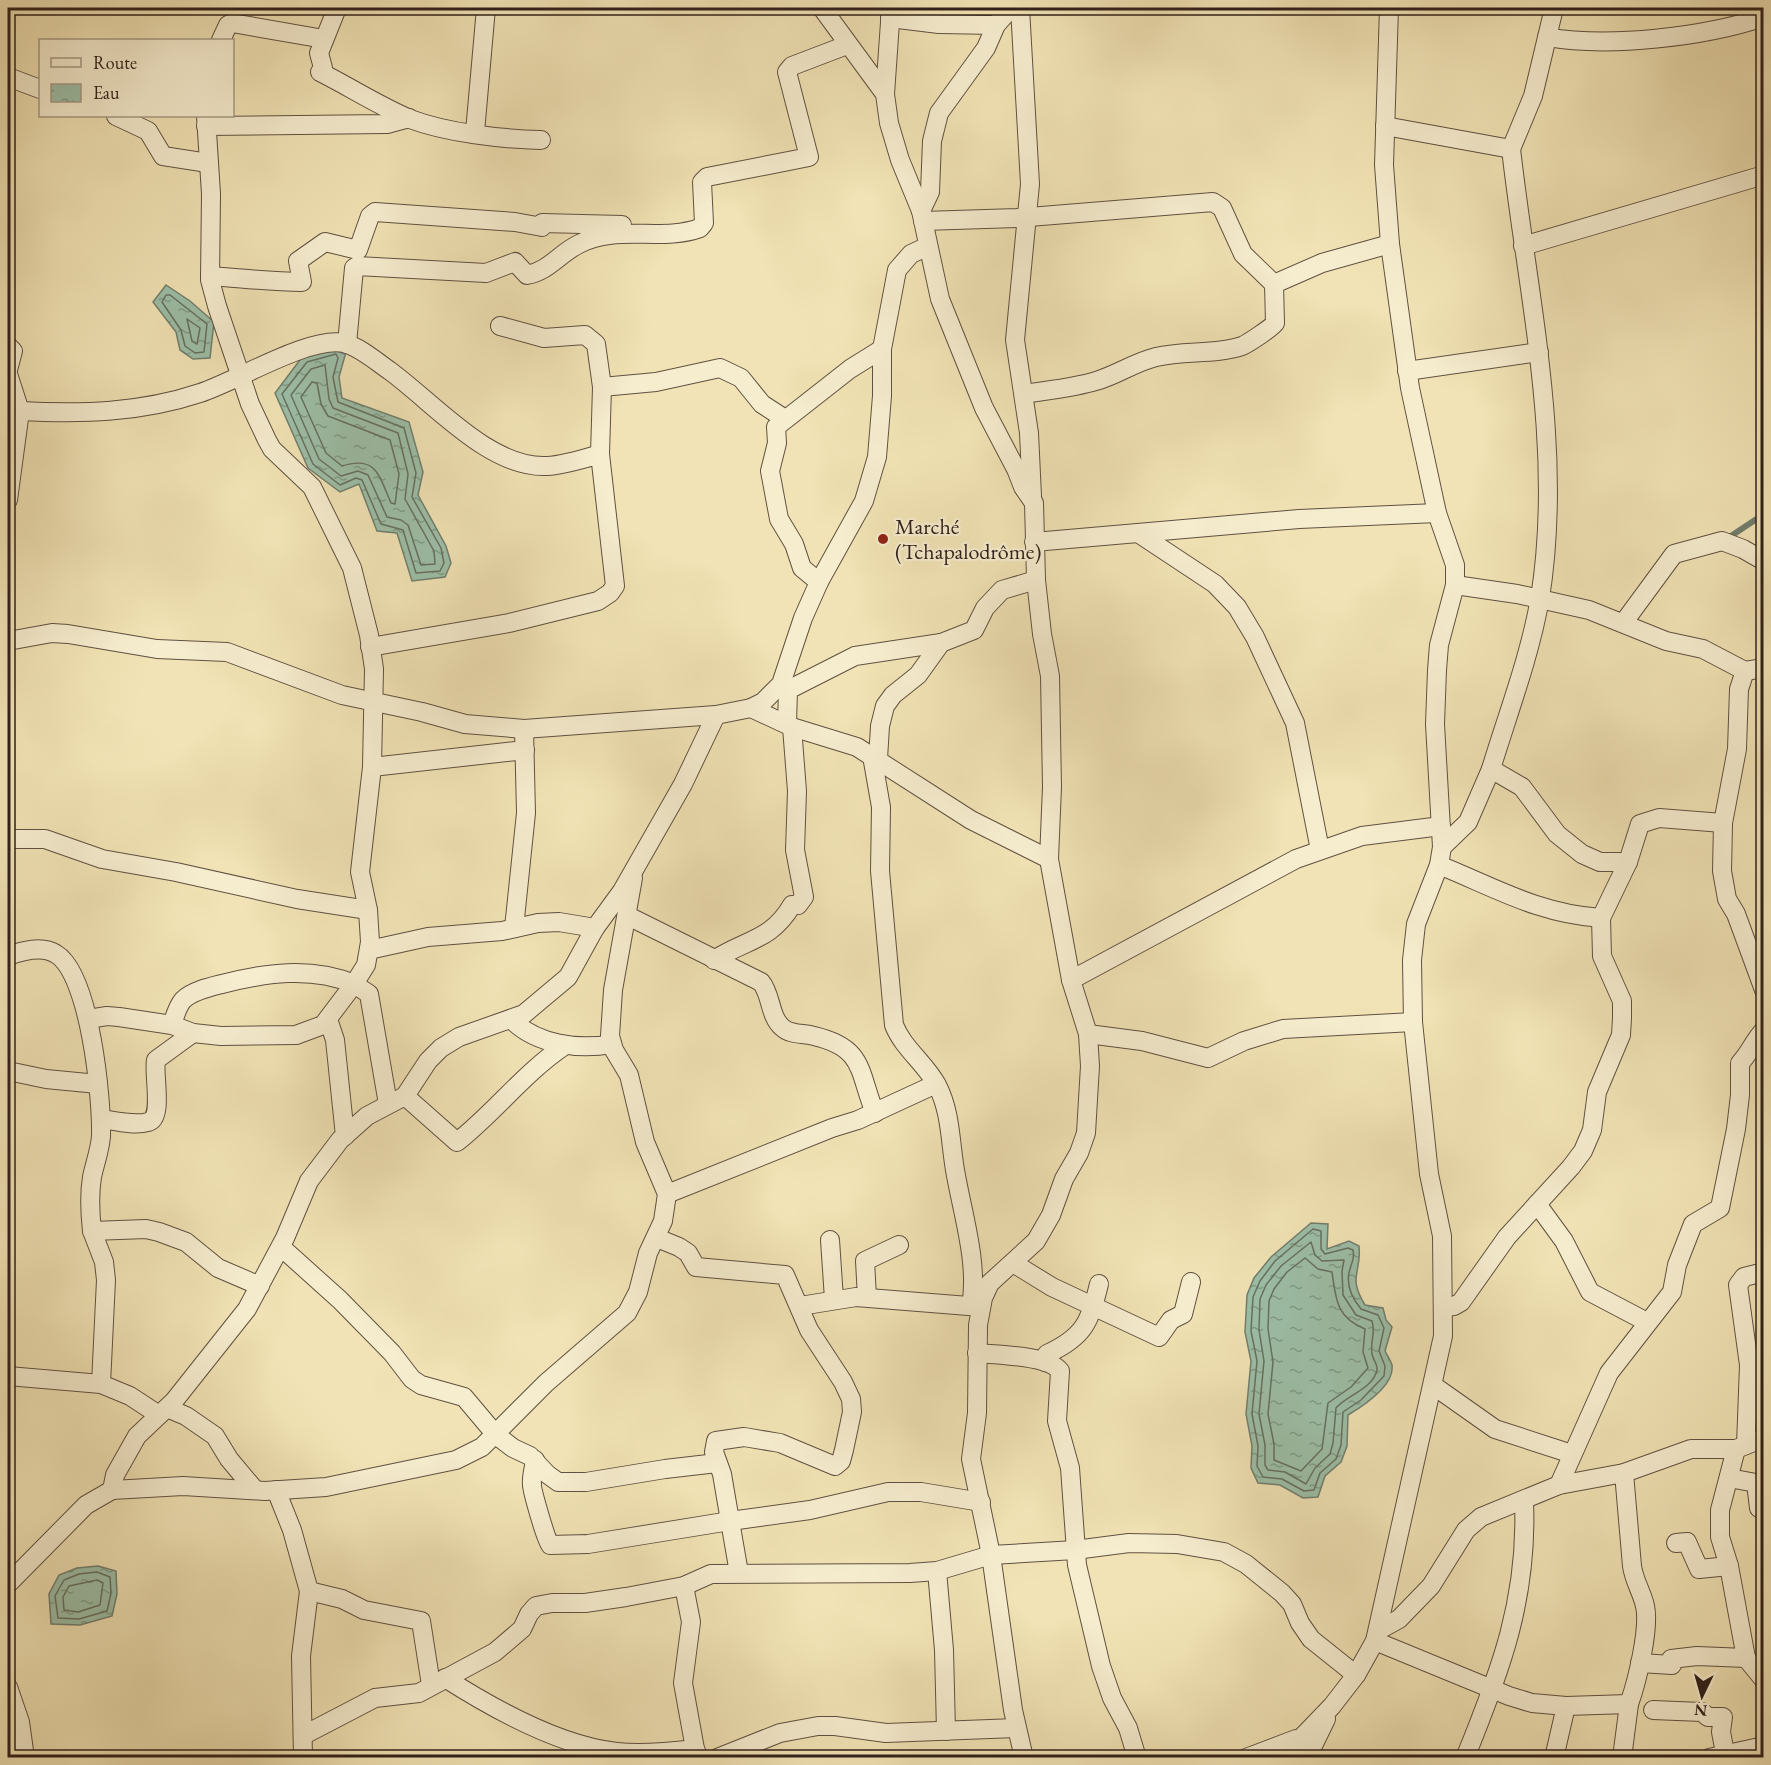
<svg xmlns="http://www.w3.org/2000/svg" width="1771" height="1765" font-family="'EB Garamond',serif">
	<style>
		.water { fill: url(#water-ripples); stroke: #717f6f; stroke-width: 1.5 }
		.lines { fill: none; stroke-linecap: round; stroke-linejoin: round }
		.shore { stroke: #667061; stroke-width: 1.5 }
		.stream { stroke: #717f6f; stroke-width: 6 }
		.street-casing { stroke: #605141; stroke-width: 20 }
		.street { stroke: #f6edcf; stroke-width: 18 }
		.poi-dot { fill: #8f2418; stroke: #f6edcf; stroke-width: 2 }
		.labels { text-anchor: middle; stroke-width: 4.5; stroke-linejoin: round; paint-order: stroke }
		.poi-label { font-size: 22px; fill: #30201a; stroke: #f6edcf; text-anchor: start }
	</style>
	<defs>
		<pattern id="water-ripples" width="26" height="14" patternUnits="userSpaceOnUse" patternTransform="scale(1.5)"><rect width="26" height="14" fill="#9cbfa8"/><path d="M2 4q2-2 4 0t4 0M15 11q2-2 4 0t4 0" fill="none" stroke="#809b88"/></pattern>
	</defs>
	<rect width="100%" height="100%" fill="#f1e3b5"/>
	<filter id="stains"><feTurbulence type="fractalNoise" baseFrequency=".00333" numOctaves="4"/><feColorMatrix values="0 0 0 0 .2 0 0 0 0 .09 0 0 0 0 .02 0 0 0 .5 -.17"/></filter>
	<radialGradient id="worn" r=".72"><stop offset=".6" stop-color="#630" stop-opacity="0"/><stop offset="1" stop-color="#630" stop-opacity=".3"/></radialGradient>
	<g class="water">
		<polygon points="166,285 190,301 214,322 210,358 193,359 180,350 176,332 153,302"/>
		<polygon points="338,347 346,352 339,377 342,398 409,422 423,472 418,495 446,546 451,563 445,577 412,581 397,533 377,531 359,484 340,492 308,468 275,393 303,356"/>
		<path d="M 1311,1223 L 1328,1224 L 1327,1249 L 1349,1241 L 1359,1246 C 1362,1273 1347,1276 1365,1305 L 1383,1308 L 1386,1320 L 1392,1327 L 1385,1351 C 1387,1355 1391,1361 1392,1365 C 1395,1386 1363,1406 1348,1415 L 1347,1446 L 1341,1462 L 1325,1476 L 1318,1497 L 1303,1498 L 1280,1485 L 1258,1483 L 1251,1468 L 1252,1446 L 1246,1414 L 1251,1361 L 1245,1332 L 1247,1295 L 1254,1278 L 1271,1257 Z"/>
		<polygon points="98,1566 116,1571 117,1594 112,1616 80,1625 51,1624 49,1594 59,1575 77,1568"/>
	</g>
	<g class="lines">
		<g class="shore">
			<polygon points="170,295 207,324 204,352 195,353 185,346 181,330 162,302 166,295"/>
			<polygon points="187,319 200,328 197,344 192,341"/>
			<polygon points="336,354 338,358 333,377 338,402 404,428 416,473 412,497 441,548 444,563 440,571 416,573 403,530 381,524 362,480 356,478 340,485 313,464 282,394 307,362"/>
			<polygon points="325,365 329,399 333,408 398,433 408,474 405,499 434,551 435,564 421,565 408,525 401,520 387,517 368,475 358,471 341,476 319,459 291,395 311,369"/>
			<path d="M 312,382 L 317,383 L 321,404 L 328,416 L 390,440 L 399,474 L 395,504 L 391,503 C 379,476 377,455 342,466 L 326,453 L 301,397 Z"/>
			<path d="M 1313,1229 L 1321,1231 L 1321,1249 L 1325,1254 L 1348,1248 L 1353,1250 C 1355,1259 1352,1261 1350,1269 C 1345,1284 1352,1298 1361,1309 L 1378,1315 L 1384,1328 L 1379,1351 L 1385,1366 L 1384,1376 L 1361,1400 L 1343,1412 L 1341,1445 L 1336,1459 L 1320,1473 L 1314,1490 L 1304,1491 L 1282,1479 L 1263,1477 L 1257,1466 L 1258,1446 L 1252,1414 L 1257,1361 L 1251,1331 L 1253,1297 L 1260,1281 L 1275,1261 Z"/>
			<path d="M 1311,1242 L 1315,1255 L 1322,1261 L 1344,1260 L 1342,1271 L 1343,1295 L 1356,1315 L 1372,1321 C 1376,1334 1370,1340 1372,1353 C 1372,1359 1378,1364 1377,1370 C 1373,1389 1347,1395 1336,1408 L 1333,1443 L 1330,1454 L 1315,1468 L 1306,1484 L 1285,1472 L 1268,1470 L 1265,1465 L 1265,1445 L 1259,1414 L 1264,1361 L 1259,1330 L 1260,1299 L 1266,1285 L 1281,1266 Z"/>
			<path d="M 1305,1258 L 1318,1269 L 1332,1272 C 1336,1300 1336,1317 1365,1329 L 1363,1352 L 1368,1368 L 1351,1387 L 1328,1403 L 1322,1449 L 1301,1471 L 1274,1460 L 1274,1444 L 1268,1414 L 1273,1362 L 1268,1329 L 1269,1301 L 1274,1289 L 1287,1272 Z"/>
			<polygon points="97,1572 110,1577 111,1593 107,1611 79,1619 58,1618 55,1596 64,1580 79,1574"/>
			<polygon points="97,1580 103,1583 100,1605 78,1612 64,1610 63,1597 69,1586"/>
		</g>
		<polyline class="stream" points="1728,538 1764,514"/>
		<defs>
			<g id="street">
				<path d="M 337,8 L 319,53 L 323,68 L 320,72 C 350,87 379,106 410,119 C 447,133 502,139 541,140"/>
				<polyline points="822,8 885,94 889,123 900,160 921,211 940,299 984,408 1016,469 1023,487 1034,503 1036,580 1042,634 1050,676 1052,787 1049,859 1071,980 1088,1034 1090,1066 1086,1133 1079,1153 1064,1179 1051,1215 1036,1241 990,1283 983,1298 978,1325 977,1413 971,1459 991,1555 1013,1710 1024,1758"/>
				<polyline points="1020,8 1030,184 1015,340 1029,433 1032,496"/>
				<polyline points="890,18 939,24 996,25"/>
				<path d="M 1547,37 C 1609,48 1704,37 1764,17"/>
				<polyline points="221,40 228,25 232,23 324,39"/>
				<polyline points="8,77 40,89"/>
				<polyline points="885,94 891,8"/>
				<polyline points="116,116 148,131 163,156 208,163"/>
				<polyline points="206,116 211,194 210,280 217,306 250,404 267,440 272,449 312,487 352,568 369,635 374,669 372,767 360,872 368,910 370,942 366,965 354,984 369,994 388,1104"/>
				<polyline points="206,126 387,124 409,118"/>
				<path d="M 1385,126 L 1511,149 C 1528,298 1564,448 1540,598 C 1530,656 1508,713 1491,769"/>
				<polyline points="475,132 486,8"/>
				<polyline points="1511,149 1533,96 1554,8"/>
				<polyline points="921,211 930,192 932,141 939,113 986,48 996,25 1011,8"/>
				<polyline points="923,221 1017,218 1213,202 1222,208 1243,254 1274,284"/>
				<polyline points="1523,246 1764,175"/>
				<path d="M 210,276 C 241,278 271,282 302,282 L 298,261 L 325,242 L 358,250 L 370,216 L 375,212 L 515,222 L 542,227 L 542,223 L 622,225"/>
				<polyline points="500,326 544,338 585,335 596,344 602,387 600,454"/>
				<path d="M 347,344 L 354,268 L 357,266 L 486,273 L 515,262 L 527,275 C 549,271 560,253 579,244 C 616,224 662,242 700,228 L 704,223 L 702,182 L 707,177 L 809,157 L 787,72 L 792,66 L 847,45"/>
				<polyline points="8,346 13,351 8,370"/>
				<polyline points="1407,371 1539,352"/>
				<polyline points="8,374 20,411 8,500"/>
				<polyline points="602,387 656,382 720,368 741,378 762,404 785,419"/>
				<path d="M 1024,394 C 1048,390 1073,388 1096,381 C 1117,375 1135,362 1156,357 C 1184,350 1215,355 1242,346 C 1247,344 1273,327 1275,323 L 1274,284 L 1322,263 L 1390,244"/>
				<path d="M 20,411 C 82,414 140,413 200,393 C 237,381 309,336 344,343 C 360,347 377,362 390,371 C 434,403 490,469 547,466 C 564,465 583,459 600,454 L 615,586 L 610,593 L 598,601 L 509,623 L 370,647"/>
				<polyline points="1138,533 1215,584 1237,607 1255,637 1295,723 1320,850"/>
				<polyline points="1034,542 1299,519 1437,513"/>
				<polyline points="819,582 802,568 794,544 779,519 770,471 777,443 776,427 850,369 882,349"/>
				<polyline points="1455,585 1517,594 1589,610 1666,641 1703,649 1745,671 1764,668"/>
				<polyline points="1624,622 1674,554 1722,541 1743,549 1764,561"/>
				<polyline points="8,641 52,633 68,634 157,649 227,652 342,695 422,712 465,724 524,729 716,715"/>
				<polyline points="1745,671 1739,689 1737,749 1723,823 1722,871 1727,899 1736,914 1764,990"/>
				<polyline points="751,708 792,727 857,747 971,820 1049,859"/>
				<polyline points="787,724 788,690 855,656 941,643"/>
				<path d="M 872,756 L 881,807 L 880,871 L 894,1025 C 903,1048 925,1063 937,1085 C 951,1112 950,1141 955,1170 C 962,1212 979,1264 971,1306"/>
				<polyline points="878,759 880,726 885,706 893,695 918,675 941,643 974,630 985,608 1002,590 1036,580"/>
				<polyline points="372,767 525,750"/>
				<polyline points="8,839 45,839 102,859 176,872 297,899 368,910"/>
				<polyline points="1442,847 1468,822 1491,769 1522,787 1557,834 1582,854 1600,862 1628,862"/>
				<path d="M 1439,865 C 1496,888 1539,914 1601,918"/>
				<path d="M 628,916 L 761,982 C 772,995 769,1017 783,1028 C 791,1035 804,1033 814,1036 C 865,1048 858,1071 875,1113"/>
				<polyline points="514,928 526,813 524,729"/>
				<polyline points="369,950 428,937 502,931 538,923 559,922 595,928"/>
				<path d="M 8,956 C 22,951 42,945 56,954 C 90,974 102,1099 101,1136 C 100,1150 95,1163 92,1177 C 89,1195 90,1213 92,1231 L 146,1229 L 159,1232 L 186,1242 L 218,1268 L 260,1286"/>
				<path d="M 714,960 C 746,939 771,941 792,905 L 798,905 L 804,897 L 795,850 L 797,791 L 792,727"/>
				<polyline points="1071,980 1296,859 1362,836 1441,826"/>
				<path d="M 88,1019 L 107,1016 L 119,1017 L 172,1025 L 193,1033 L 221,1036 L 296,1035 L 323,1025 L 354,984 C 311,966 265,973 222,984 C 210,987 192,991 183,1000 C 177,1007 175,1016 172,1025"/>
				<polyline points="328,1019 335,1040 345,1136"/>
				<path d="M 511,1019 C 536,1045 579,1050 612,1044"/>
				<polyline points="1088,1034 1142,1041 1208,1058 1244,1041 1283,1029 1413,1022"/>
				<polyline points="8,1071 46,1079 98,1084"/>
				<path d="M 405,1096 L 457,1142 C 495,1112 524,1073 564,1046"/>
				<path d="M 101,1119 C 115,1121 135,1126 148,1122 C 164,1118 153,1074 156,1060 L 193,1033"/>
				<polyline points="667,1194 832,1128 858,1120 936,1084"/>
				<polyline points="1537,1204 1564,1241 1590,1292 1647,1322"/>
				<polyline points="92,1231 104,1262 106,1280 101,1384"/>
				<polyline points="657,1238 679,1247 688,1253 696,1267 785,1275 809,1330 843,1382 851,1399 852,1412 844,1450 841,1461 835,1466 780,1443 744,1437 716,1441 714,1452 722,1474 730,1521 810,1510 888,1492 921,1492 981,1502"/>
				<polyline points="830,1240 834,1299"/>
				<polyline points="281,1247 340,1300 392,1353 412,1379 421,1385 464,1397 496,1435 513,1448 530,1456 547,1474 558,1482 586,1482 665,1469 717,1463"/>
				<polyline points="1013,1263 1052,1287 1159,1337 1171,1320 1183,1314 1191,1282"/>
				<polyline points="867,1297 865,1261 899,1245"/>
				<polyline points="800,1306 856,1297 981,1307"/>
				<polyline points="1444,1307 1454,1306 1461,1302 1507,1237 1571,1167 1583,1151 1592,1130 1597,1092 1621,1035 1622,1018 1622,1001 1602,956 1601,918 1628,862 1640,824 1659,818 1723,823"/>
				<path d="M 977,1353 C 996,1355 1048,1355 1060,1371 L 1057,1421 L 1070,1468 L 1077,1565 L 1101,1666 L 1112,1698 L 1128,1728 L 1137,1758"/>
				<path d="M 1045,1362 L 1047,1354 C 1084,1337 1090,1322 1099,1284"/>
				<polyline points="8,1376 101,1384 130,1396 159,1415"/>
				<polyline points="1434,1386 1495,1429 1572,1454"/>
				<polyline points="167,1408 186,1416 215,1436 229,1459 255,1490"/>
				<polyline points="1746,1445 1749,1365 1738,1285 1744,1277 1764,1272"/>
				<polyline points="1736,1449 1720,1510 1720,1537 1729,1566 1746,1658 1764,1680"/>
				<path d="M 535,1460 C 534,1468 531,1477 532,1485 C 532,1491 547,1543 550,1545 L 588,1544 L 730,1521 L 739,1573"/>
				<polyline points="1729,1478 1756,1483 1759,1508 1764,1508"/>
				<path d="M 1559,1485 L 1609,1373 L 1672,1292 L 1677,1265 L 1693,1224 L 1720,1208 L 1736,1129 L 1740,1095 L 1740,1063 C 1750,1053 1754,1040 1764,1030"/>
				<polyline points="112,1490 183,1486 265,1491 326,1487 456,1460 482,1447 546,1383 627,1313 638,1292 648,1253 663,1221 667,1194 645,1142 629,1075 614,1050 610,1036 613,990 633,878"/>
				<polyline points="276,1490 292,1530 309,1591 301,1656 303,1758"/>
				<polyline points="1676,1543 1687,1542 1699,1569 1729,1566"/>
				<polyline points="937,1571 944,1650 946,1731"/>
				<polyline points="8,1584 86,1505 112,1490 115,1475 137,1436 174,1401 247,1309 285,1238 309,1181 340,1140 367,1116 405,1096 428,1061 441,1048 459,1037 524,1014 568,977 595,928 622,891 683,784 716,715 751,708 763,702 781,684 803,618 819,582 864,501 877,457 882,396 882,349 897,270 911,254 928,246"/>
				<polyline points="684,1586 691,1622 683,1683 695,1749 699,1758"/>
				<polyline points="309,1591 342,1599 364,1610 421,1621 431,1685"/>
				<polyline points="1379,1630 1399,1619 1431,1586 1466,1530 1481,1517 1559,1485 1624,1473 1691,1449 1736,1449 1764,1438"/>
				<polyline points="1375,1641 1509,1696 1532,1703 1566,1706 1554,1758"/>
				<polyline points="1640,1663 1672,1665 1671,1659 1697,1656 1746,1658"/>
				<path d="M 445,1678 C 492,1708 560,1746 617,1752 C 642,1755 670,1752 695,1749"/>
				<polyline points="8,1687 20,1722 25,1758"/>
				<path d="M 1566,1706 L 1629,1704 C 1637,1682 1650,1628 1645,1606 C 1642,1592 1634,1581 1632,1566 L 1624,1473"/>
				<polyline points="1653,1710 1702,1712 1708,1717 1723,1717 1721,1732 1725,1753"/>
				<polyline points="304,1735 375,1698 419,1693 495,1652 522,1629 529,1614 536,1606 552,1603 585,1603 626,1597 684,1586 711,1574 910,1573 937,1571 991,1555 1075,1550 1129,1543 1177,1544 1224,1552 1246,1564 1282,1593 1292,1604 1300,1623 1311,1639 1356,1675"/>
				<polyline points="717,1758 780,1733 818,1726 835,1726 886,1733 1016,1728"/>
				<polyline points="1246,1758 1296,1739"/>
				<polyline points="1282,1758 1332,1706 1356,1675 1375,1641 1443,1336 1442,1236 1429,1174 1413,1022 1412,960 1416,924 1439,865 1442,847 1435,724 1437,670 1439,645 1455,585 1455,565 1437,513 1410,388 1390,244 1384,165 1389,8"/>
				<polyline points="1307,1758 1326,1719"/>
				<path d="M 1465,1758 C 1501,1670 1528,1598 1524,1502"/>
				<polyline points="1622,1758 1629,1704"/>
				<polyline points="1709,1758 1764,1746"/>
			</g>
		</defs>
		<use href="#street" class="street-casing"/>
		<use href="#street" class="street"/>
	</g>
	<circle class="poi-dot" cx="883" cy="539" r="6"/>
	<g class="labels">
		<g class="poi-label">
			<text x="895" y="534">Marché<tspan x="895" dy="25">(Tchapalodrôme)</tspan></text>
		</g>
	</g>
	<rect width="1771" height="1765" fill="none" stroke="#f1e3b5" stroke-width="30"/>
	<rect x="9" y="9" width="1753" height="1747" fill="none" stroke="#30201a" stroke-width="3"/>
	<rect x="15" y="15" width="1741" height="1735" fill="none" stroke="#30201a" stroke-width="1.5"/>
	<rect x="39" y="39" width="195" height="78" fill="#f6edcf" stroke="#a79b87" stroke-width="1.5"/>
	<rect x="51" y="58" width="30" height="9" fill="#f6edcf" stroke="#a79b87" stroke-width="1.5"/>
	<text x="93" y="69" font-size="18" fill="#30201a">Route</text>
	<rect x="51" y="84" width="30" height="18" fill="url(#water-ripples)" stroke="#a79b87" stroke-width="1.5"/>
	<text x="93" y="99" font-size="18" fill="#30201a">Eau</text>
	<g transform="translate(1702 1696) rotate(185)" stroke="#f6edcf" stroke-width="4.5" paint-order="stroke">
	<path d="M0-4.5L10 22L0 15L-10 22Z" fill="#30201a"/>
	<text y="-9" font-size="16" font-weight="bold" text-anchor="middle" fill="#30201a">N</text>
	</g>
	<rect width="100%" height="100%" filter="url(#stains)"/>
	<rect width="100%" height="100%" fill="url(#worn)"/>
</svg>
